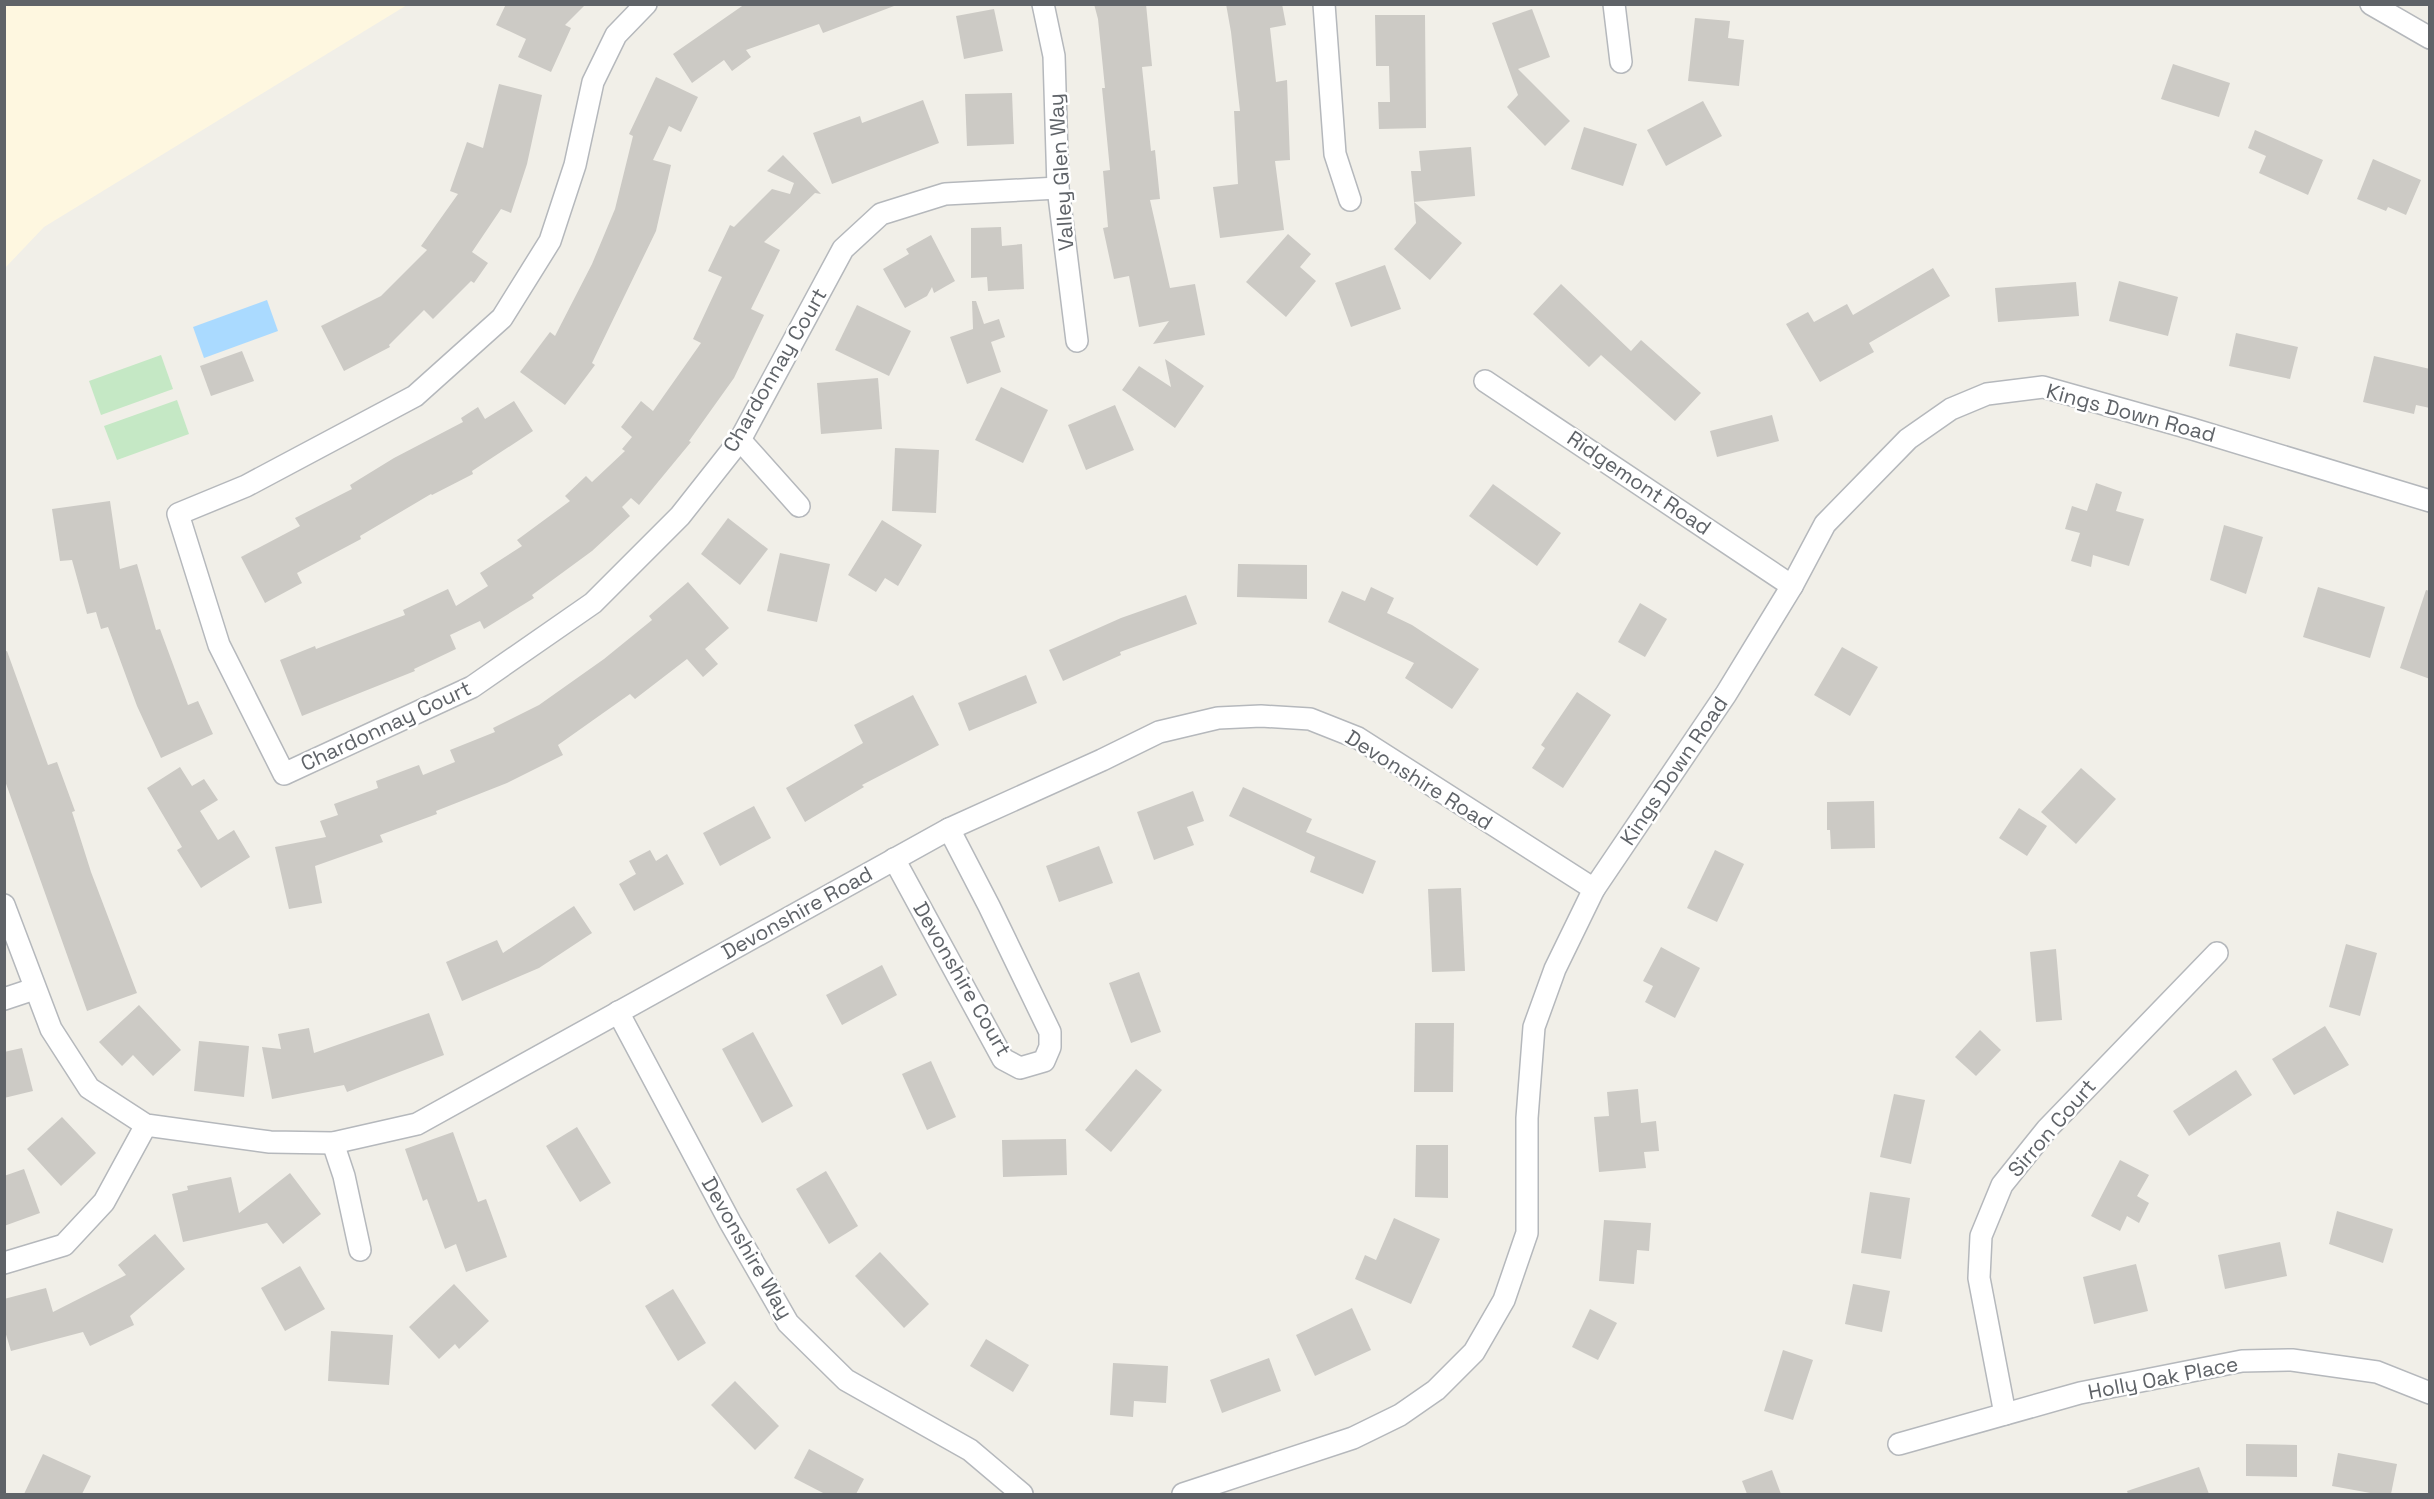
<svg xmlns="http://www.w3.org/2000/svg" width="2434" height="1499" font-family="'Space Grotesk',sans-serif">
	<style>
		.commercial { fill: #fef7e0 }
		.green { fill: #c5e8c5 }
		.water { fill: #aadaff }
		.building { fill: #cccac5 }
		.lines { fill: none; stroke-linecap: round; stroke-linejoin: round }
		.street-casing { stroke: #b5b8bc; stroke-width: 24 }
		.street { stroke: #fff; stroke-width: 21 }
		.labels { text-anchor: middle; stroke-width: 5; stroke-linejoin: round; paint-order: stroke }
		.street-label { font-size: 21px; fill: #5f6368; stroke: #fff }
	</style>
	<rect width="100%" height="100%" fill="#f1efe8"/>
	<polygon class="commercial" points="5,4 407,4 407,5 44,227 5,268"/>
	<g class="green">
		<polygon points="161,355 173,389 101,415 89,381"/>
		<polygon points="177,400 189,434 117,460 104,426"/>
	</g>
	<polygon class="water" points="267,300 278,331 204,358 193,327"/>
	<g class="building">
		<polygon points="506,4 586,4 565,25 571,28 551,72 518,57 526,39 496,25"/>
		<polygon points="745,4 893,4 894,6 823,33 819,24 746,50 751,57 732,71 724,60 692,83 673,54"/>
		<polygon points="1094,4 1146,4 1152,66 1142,67 1151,151 1155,150 1160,199 1150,200 1170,288 1195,284 1205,335 1153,344 1169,321 1139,327 1129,276 1114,279 1103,228 1108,227 1103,171 1110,170 1102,88 1105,88 1098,19"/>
		<polygon points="1226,4 1282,4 1286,25 1270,28 1276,82 1287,80 1290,160 1275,161 1284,230 1220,238 1213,187 1238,184 1234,111 1240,111 1231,32"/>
		<polygon points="994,9 1003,51 964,59 956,16"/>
		<polygon points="1532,9 1550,57 1518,69 1570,121 1545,146 1507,107 1518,95 1492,23"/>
		<polygon points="1375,15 1425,15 1426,128 1379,129 1378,102 1390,102 1389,66 1376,66"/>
		<polygon points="1695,18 1730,21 1728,38 1744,40 1739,86 1688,81"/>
		<polygon points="2173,64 2230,83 2219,117 2161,99"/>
		<polygon points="656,77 698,97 681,132 669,126 653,160 671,165 656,231 592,363 595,365 565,405 520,372 550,332 555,336 592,264 615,209 633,136 629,134"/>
		<polygon points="499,84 542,95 527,164 511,213 501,209 472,252 488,263 474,283 471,281 433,319 424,310 389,345 390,347 344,371 321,326 381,296 427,250 421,246 458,194 450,191 467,142 483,148"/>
		<polygon points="1012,93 1014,144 967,146 965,94"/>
		<polygon points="923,100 939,143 832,184 813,133 860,116 862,123"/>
		<polygon points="1703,101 1722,136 1666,166 1647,130"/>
		<polygon points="1584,127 1637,144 1623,186 1571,169"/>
		<polygon points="2255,130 2323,160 2308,195 2259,173 2266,156 2248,148"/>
		<polygon points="1471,147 1475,196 1414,202 1462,243 1430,280 1394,249 1416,223 1411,171 1421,171 1419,151"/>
		<polygon points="783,155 821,194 815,193 764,242 780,250 751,309 764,315 734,378 689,441 691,442 639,505 631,498 622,507 630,516 592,551 532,595 534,598 484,629 480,621 450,635 456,649 414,669 415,671 302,716 280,660 315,646 316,649 405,615 403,610 448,589 456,606 488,586 480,573 522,546 517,540 570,501 565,496 586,476 592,482 625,451 622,449 632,437 621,427 641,401 653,411 701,343 693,339 722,277 708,271 730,225 734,227 772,189 790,194 794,183 767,171"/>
		<polygon points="2373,159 2421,180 2406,215 2388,207 2386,211 2357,199"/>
		<polygon points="1001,227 1002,246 1022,244 1024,289 988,291 987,277 971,278 971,228"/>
		<polygon points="1288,234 1311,254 1300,267 1316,281 1286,317 1246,282"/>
		<polygon points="931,235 955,281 934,293 932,287 927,296 905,308 883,269 909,254 906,249"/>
		<polygon points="1385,265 1401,309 1351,327 1335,283"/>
		<polygon points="1933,268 1950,296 1869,343 1874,352 1820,382 1786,324 1808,312 1814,322 1847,304 1853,315"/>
		<polygon points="2119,281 2178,297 2168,336 2109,321"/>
		<polygon points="2076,282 2079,316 1998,322 1995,288"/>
		<polygon points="1561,284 1631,351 1641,340 1701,393 1675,421 1601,355 1589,367 1533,314"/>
		<polygon points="972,301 976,301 984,324 999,319 1005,337 991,342 1001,372 967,384 950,337 973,329"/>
		<polygon points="857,305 911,331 889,376 835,350"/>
		<polygon points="2236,333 2298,347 2290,379 2229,366"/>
		<polygon points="242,351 254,381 211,396 200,366"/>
		<polygon points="2374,356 2430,369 2430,408 2416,405 2414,414 2363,402"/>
		<polygon points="1165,359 1204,386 1175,428 1122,390 1139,366 1171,387"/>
		<polygon points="878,378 882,429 821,434 817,383"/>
		<polygon points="1001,387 1048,410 1023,463 975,440"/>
		<polygon points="514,401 533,431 472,471 473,474 432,495 431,494 360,536 361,539 297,573 302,583 265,603 241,557 300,526 295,518 352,489 350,485 394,458 463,422 461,418 478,407 485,419"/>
		<polygon points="1115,405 1134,450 1086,470 1068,425"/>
		<polygon points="1772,415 1779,441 1717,457 1710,431"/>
		<polygon points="895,448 939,450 936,513 892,511"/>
		<polygon points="2096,483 2122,492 2116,511 2144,519 2129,566 2093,555 2091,567 2071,561 2080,533 2065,529 2072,506 2087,511"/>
		<polygon points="1493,484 1561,533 1537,566 1469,516"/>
		<polygon points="110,501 120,569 137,564 156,630 160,629 188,705 198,701 213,734 161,758 137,706 108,627 101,629 96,612 87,614 72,560 60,561 52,509"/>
		<polygon points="728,518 768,549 740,585 701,554"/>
		<polygon points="882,520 922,545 898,586 885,578 876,592 848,575"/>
		<polygon points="2224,525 2263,537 2246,594 2210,580"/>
		<polygon points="780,553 830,564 817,622 767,611"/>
		<polygon points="1238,564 1307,565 1307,599 1237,597"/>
		<polygon points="688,582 729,628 705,649 718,664 703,677 687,659 635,699 630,694 558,745 563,755 507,783 436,811 437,814 380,835 383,842 315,866 322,903 289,909 275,847 326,837 320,821 338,815 334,804 378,788 376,781 419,765 423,775 455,762 450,750 495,732 493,728 539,705 604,659 652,620 649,616"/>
		<polygon points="1371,587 1394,598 1387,613 1412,625 1479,669 1452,709 1405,678 1414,663 1328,622 1342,591 1365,601"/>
		<polygon points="2318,587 2385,607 2370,658 2303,637"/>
		<polygon points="2426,590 2430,591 2430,679 2400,668"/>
		<polygon points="1186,595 1197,624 1120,652 1121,655 1063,681 1049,650 1121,618"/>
		<polygon points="1640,603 1667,619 1645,657 1618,642"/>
		<polygon points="1842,647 1878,667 1850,716 1814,695"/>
		<polygon points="7,651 48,765 57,762 75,811 72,812 91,872 137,993 87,1011 4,778 4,652"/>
		<polygon points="1026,675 1037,703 969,731 958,703"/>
		<polygon points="1577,692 1611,715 1563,788 1532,768 1545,748 1541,745"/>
		<polygon points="913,695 939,745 862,785 864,787 805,822 786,788 863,743 854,725"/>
		<polygon points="180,767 192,786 204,779 218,800 200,811 218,840 234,830 250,857 201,888 177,850 182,847 147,788"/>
		<polygon points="2081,768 2116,799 2076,844 2041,812"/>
		<polygon points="1243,787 1312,819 1306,832 1376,861 1363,894 1310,872 1315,857 1229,816"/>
		<polygon points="1193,791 1204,821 1187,827 1194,845 1154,860 1137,812"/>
		<polygon points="1874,801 1875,848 1831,849 1830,830 1827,830 1827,802"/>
		<polygon points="754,806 771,838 720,866 703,833"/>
		<polygon points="2019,808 2047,826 2027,856 1999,838"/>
		<polygon points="1099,846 1113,883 1059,902 1046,866"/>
		<polygon points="650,850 656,861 667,854 684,884 634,911 619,884 636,874 629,861"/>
		<polygon points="1715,850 1744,864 1717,922 1687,908"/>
		<polygon points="1461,888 1465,971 1432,972 1428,889"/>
		<polygon points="574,906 592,933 539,968 462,1001 446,962 497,940 503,953"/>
		<polygon points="2346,944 2377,953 2360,1016 2329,1007"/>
		<polygon points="1661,947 1700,968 1675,1018 1645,1002 1653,986 1643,981"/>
		<polygon points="2056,949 2062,1020 2036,1022 2030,952"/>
		<polygon points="882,965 897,995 842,1025 826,995"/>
		<polygon points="1139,972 1161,1032 1131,1043 1109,983"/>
		<polygon points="139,1005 181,1050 153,1076 133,1055 122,1066 99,1042"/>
		<polygon points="429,1013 444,1055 347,1092 344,1085 272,1099 262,1047 281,1049 278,1034 309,1028 314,1053"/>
		<polygon points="1415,1023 1454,1023 1453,1092 1414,1092"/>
		<polygon points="2325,1026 2349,1065 2294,1095 2272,1059"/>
		<polygon points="1980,1030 2001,1050 1976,1076 1955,1057"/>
		<polygon points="753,1032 793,1106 762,1123 722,1049"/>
		<polygon points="199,1041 249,1046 244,1097 194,1091"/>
		<polygon points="22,1048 33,1091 4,1098 4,1052"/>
		<polygon points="931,1061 956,1117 927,1130 902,1074"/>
		<polygon points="1136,1069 1162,1090 1111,1152 1085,1130"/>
		<polygon points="2236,1070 2252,1095 2189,1136 2173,1111"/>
		<polygon points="1638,1089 1641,1123 1656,1121 1659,1151 1644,1152 1646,1168 1599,1172 1594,1117 1609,1116 1607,1092"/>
		<polygon points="1894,1094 1925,1100 1911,1164 1880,1157"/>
		<polygon points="62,1117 96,1153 61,1186 27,1149"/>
		<polygon points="577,1127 611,1183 580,1202 546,1146"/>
		<polygon points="453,1132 478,1202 486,1199 507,1257 466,1272 456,1244 445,1249 427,1199 423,1201 405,1149"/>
		<polygon points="1066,1139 1067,1175 1003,1177 1002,1140"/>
		<polygon points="1416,1145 1448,1145 1448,1198 1415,1197"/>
		<polygon points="2120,1160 2149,1175 2137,1196 2149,1203 2139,1223 2127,1216 2120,1231 2091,1216"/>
		<polygon points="24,1169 40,1213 4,1226 4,1176"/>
		<polygon points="826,1171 858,1226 829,1244 796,1189"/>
		<polygon points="290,1173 321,1214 283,1244 267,1223 183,1242 172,1194 188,1190 187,1186 231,1177 239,1213"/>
		<polygon points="1870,1192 1910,1198 1901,1259 1861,1253"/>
		<polygon points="2337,1211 2393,1229 2383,1263 2329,1244"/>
		<polygon points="1394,1218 1440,1239 1411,1304 1355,1279 1365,1255 1376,1260"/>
		<polygon points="1604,1220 1651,1223 1649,1251 1637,1250 1634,1284 1599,1281"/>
		<polygon points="155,1234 185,1269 130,1316 134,1325 90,1346 83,1332 11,1351 4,1328 4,1299 46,1288 53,1312 126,1275 118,1265"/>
		<polygon points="2280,1242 2287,1276 2225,1289 2218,1255"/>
		<polygon points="880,1252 929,1304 904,1328 855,1276"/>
		<polygon points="2136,1264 2148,1311 2094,1324 2083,1277"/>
		<polygon points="300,1266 325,1309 285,1331 261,1288"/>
		<polygon points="454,1284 489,1321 459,1349 455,1344 439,1359 409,1327"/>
		<polygon points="1853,1284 1890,1291 1882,1332 1845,1324"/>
		<polygon points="673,1289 706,1343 678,1361 645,1306"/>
		<polygon points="1352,1308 1371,1350 1315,1376 1296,1335"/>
		<polygon points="1590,1309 1617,1323 1598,1360 1572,1347"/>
		<polygon points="331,1331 393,1335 389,1385 328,1381"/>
		<polygon points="986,1339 1029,1365 1013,1392 970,1366"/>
		<polygon points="1783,1350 1813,1360 1793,1420 1764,1411"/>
		<polygon points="1269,1358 1281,1391 1222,1413 1210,1380"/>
		<polygon points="1113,1363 1168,1366 1166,1403 1134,1401 1133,1417 1110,1415"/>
		<polygon points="735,1381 779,1426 755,1450 711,1405"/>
		<polygon points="2246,1444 2297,1445 2297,1477 2246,1476"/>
		<polygon points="809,1449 864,1479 856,1494 825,1494 794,1478"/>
		<polygon points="2338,1453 2397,1464 2391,1494 2376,1494 2332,1486"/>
		<polygon points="43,1454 91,1476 82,1494 24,1494"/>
		<polygon points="2199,1467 2209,1494 2128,1494 2127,1491"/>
		<polygon points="1772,1470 1781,1494 1747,1494 1742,1481"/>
	</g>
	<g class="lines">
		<defs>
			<g id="street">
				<polyline points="646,4 616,35 593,82 575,165 550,241 502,318 415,396 246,486 178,514 219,645 284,774 472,687 593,603 680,516 740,440 843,249 881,214 945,194 1058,188"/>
				<polyline points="1043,4 1054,56 1058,188 1077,341"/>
				<polyline points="1324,4 1335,154 1350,200"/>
				<polyline points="1614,4 1621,62"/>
				<polyline points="2371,4 2430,38"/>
				<polyline points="1485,381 1792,586"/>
				<polyline points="740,440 799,506"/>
				<polyline points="894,859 1003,1059 1020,1068 1044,1061 1050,1047 1050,1032 989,906 949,829"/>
				<polyline points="4,905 51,1029 89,1088 146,1125 270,1142 333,1143 417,1124 949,829 1102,760 1159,732 1218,718 1261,716 1310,719 1358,738 1594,889"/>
				<polyline points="4,999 34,989"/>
				<polyline points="618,1012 730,1222 788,1323 846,1380 970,1450 1022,1494"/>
				<polyline points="333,1143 344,1176 360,1250"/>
				<polyline points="4,1263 64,1245 104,1202 146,1125"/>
				<polyline points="2005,1414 1979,1278 1981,1236 2002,1185 2047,1129 2217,953"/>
				<polyline points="1899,1444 2080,1393 2242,1361 2292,1360 2377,1372 2430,1393"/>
				<polyline points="1183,1494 1353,1438 1400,1415 1436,1390 1474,1352 1504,1300 1527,1233 1527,1118 1534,1027 1555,969 1594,889 1726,694 1792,586 1825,524 1908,439 1951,409 1987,394 2043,387 2189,428 2430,501"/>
			</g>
		</defs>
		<use href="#street" class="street-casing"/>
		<use href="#street" class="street"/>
	</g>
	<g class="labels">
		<g class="street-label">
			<text transform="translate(1061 172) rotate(-94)" y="7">Valley Glen Way</text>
			<text transform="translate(775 370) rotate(-60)" y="7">Chardonnay Court</text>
			<text transform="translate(2131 413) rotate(15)" y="7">Kings Down Road</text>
			<text transform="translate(1639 483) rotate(34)" y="7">Ridgemont Road</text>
			<text transform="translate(386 726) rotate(-25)" y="7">Chardonnay Court</text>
			<text transform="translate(1674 771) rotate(-56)" y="7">Kings Down Road</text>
			<text transform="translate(1419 780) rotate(32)" y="7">Devonshire Road</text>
			<text transform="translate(797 913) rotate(-29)" y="7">Devonshire Road</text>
			<text transform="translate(962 979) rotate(60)" y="7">Devonshire Court</text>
			<text transform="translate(2052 1128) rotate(-49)" y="7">Sirron Court</text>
			<text transform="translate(747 1248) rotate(60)" y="7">Devonshire Way</text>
			<text transform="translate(2163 1378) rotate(-11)" y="7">Holly Oak Place</text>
		</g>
	</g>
	<rect width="2434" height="1499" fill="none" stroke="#5f6368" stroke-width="12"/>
</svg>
